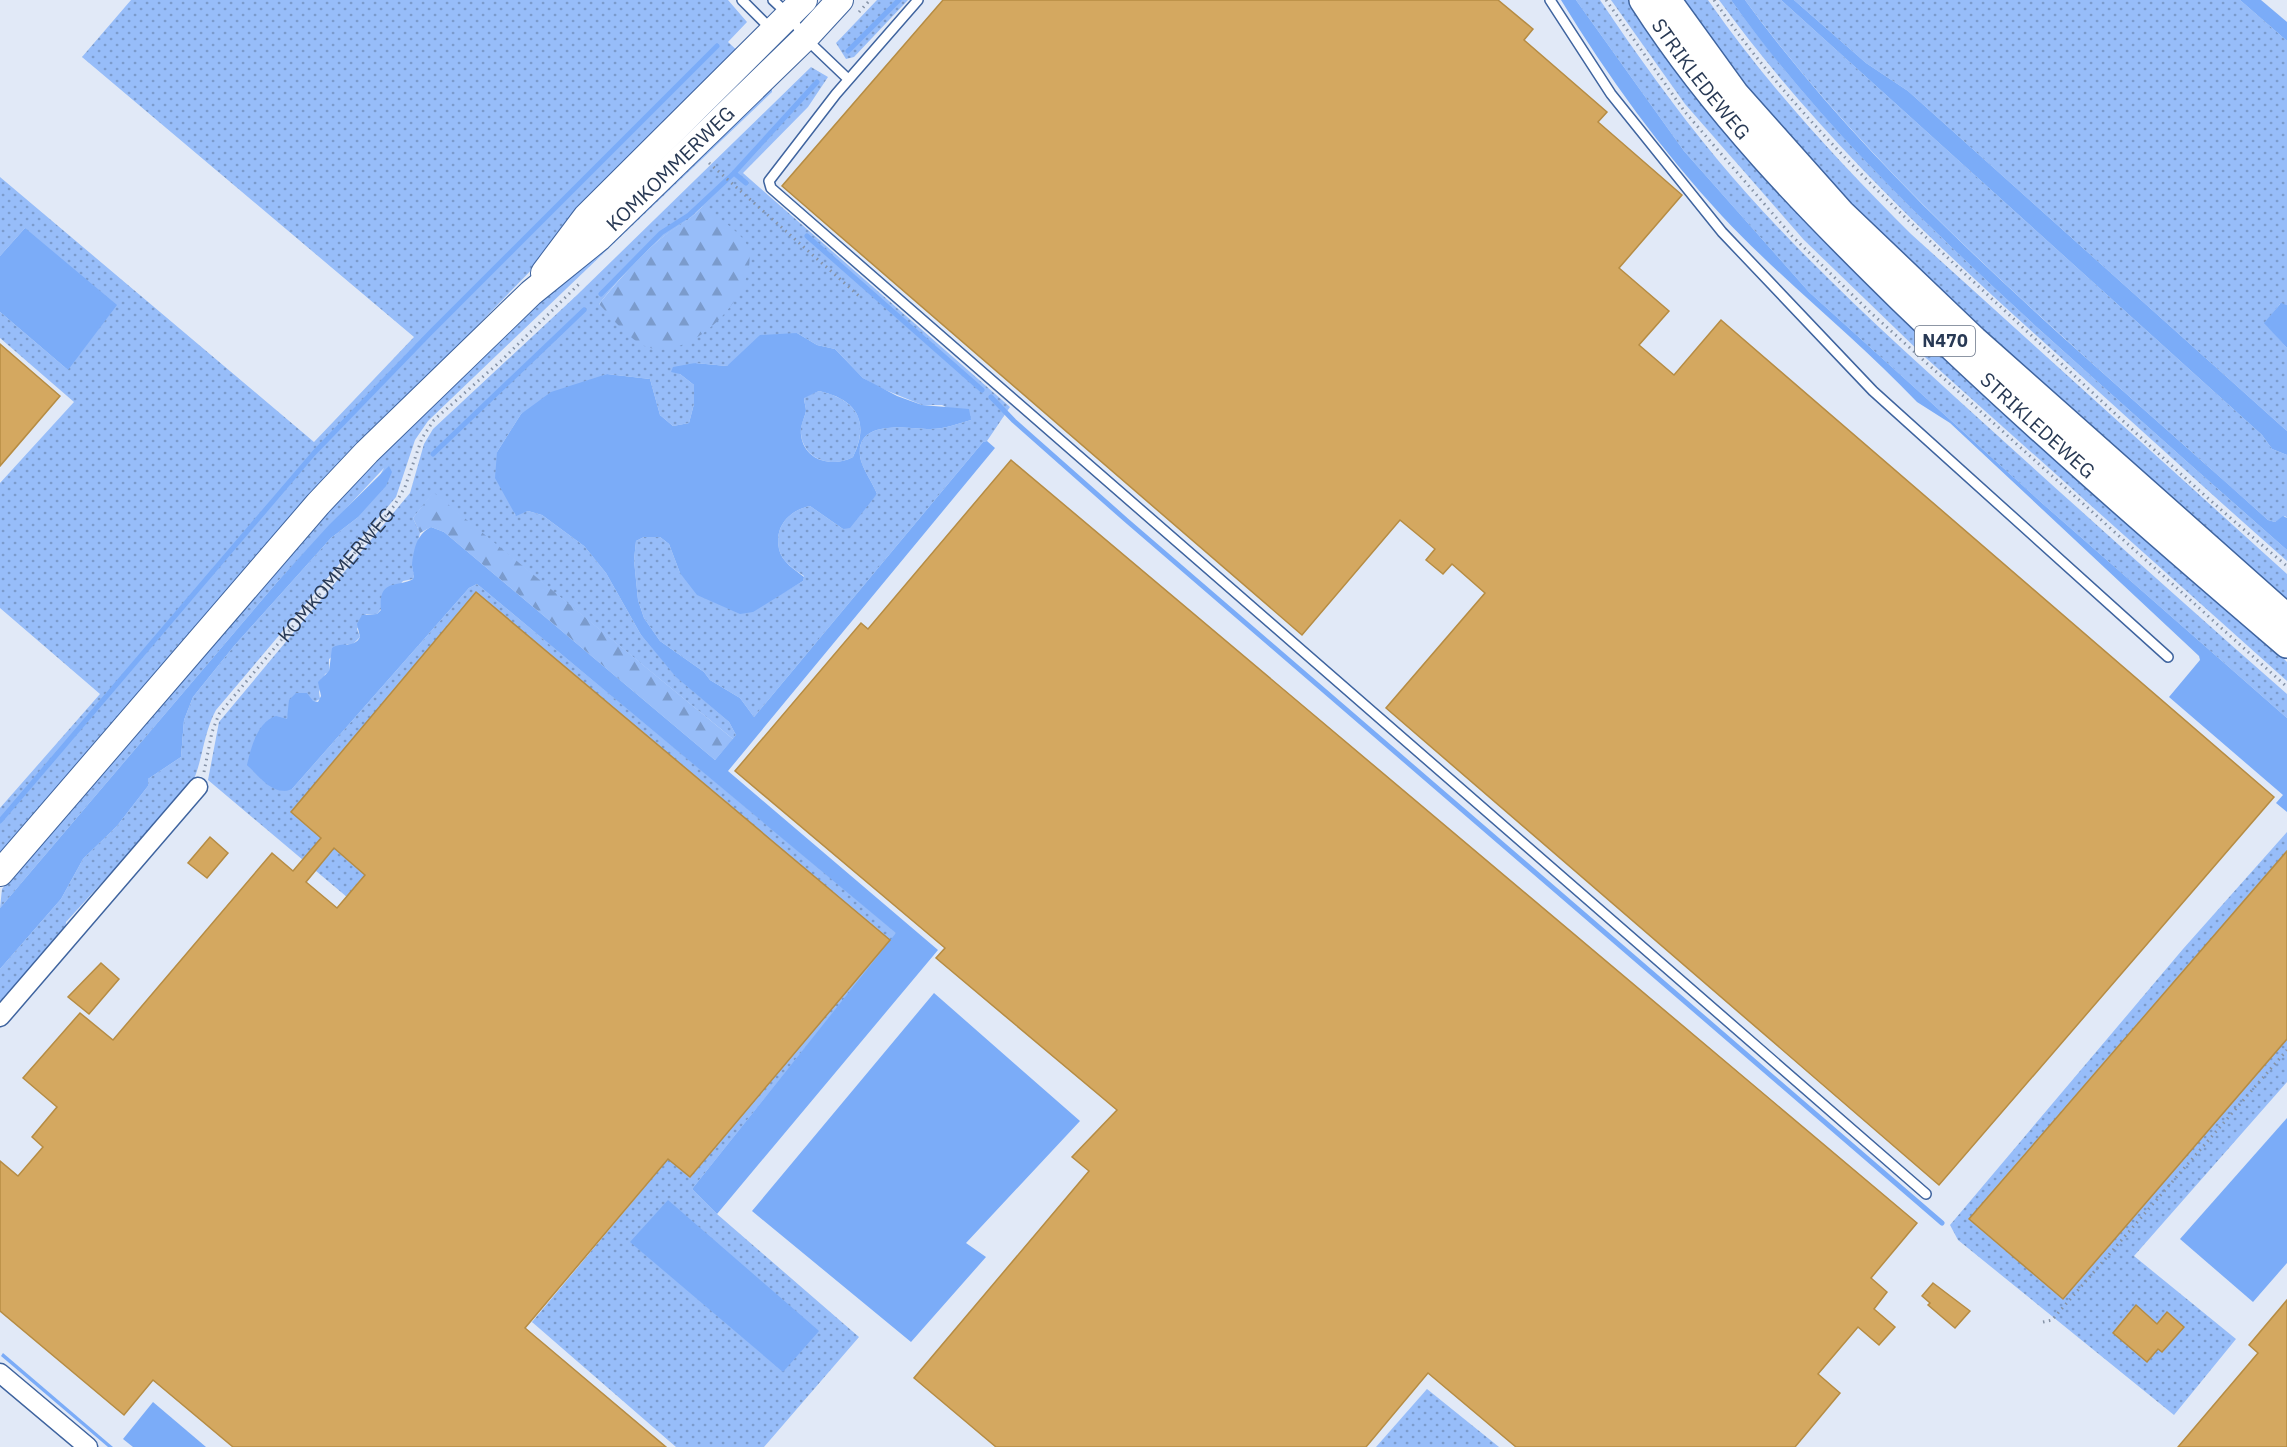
<svg xmlns="http://www.w3.org/2000/svg" width="2287" height="1447" font-family="'IBM Plex Sans',sans-serif">
	<style>
		.grass { fill: url(#grass-dots); fill-rule: evenodd }
		.forest { fill: url(#forest-firs) }
		.water { fill: #7bacf8; fill-rule: evenodd }
		.lines { fill: none; stroke-linecap: round; stroke-linejoin: round }
		.stream { stroke: #7bacf8; stroke-width: 5 }
		.building { fill: #d4a860; stroke: #b68c43; stroke-width: 1.5; fill-rule: evenodd }
		.service-casing { stroke: #3f649f; stroke-width: 12 }
		.minor-casing { stroke: #3f649f; stroke-width: 21 }
		.secondary-casing { stroke: #3f649f; stroke-width: 28 }
		.primary-casing { stroke: #3f649f; stroke-width: 30 }
		.path { stroke: #8592a6; stroke-width: 3; stroke-dasharray: 1.5 4.5; stroke-linecap: butt }
		.service { stroke: #fff; stroke-width: 9 }
		.minor { stroke: #fff; stroke-width: 18 }
		.secondary { stroke: #fff; stroke-width: 26 }
		.primary { stroke: #fff; stroke-width: 27 }
		.labels { text-anchor: middle; stroke-width: 4.5; stroke-linejoin: round; paint-order: stroke }
		.shield { fill: #fff; stroke: #687487; stroke-width: 1.5 }
		.shield-label { font-size: 18px; font-weight: bold; fill: #283954 }
		.street-label { font-size: 20px; fill: #283954; stroke: #fff }
	</style>
	<defs>
		<pattern id="grass-dots" width="8" height="8" patternUnits="userSpaceOnUse" patternTransform="scale(1.5)"><rect width="8" height="8" fill="#97bdf9"/><path d="M2 2h.1M6 6h.1" fill="none" stroke="#7b9bcc" stroke-width="1.8" stroke-linecap="round"/></pattern>
		<pattern id="forest-firs" width="22" height="20" patternUnits="userSpaceOnUse" patternTransform="scale(1.5)"><rect width="22" height="20" fill="#97bdf9"/><path d="M5 1l3.5 6h-7zM16 11l3.5 6h-7z" fill="#7b9bcc"/></pattern>
	</defs>
	<rect width="100%" height="100%" fill="#e1e9f7"/>
	<g class="grass">
		<polygon points="131,0 728,0 747,22 728,42 741,54 443,361 0,856 0,808 100,694 0,608 0,483 74,402 0,338 0,312 68,370 25,228 0,256 0,177 314,442 414,337 82,57"/>
		<polygon points="877,0 908,0 854,57 846,59 836,43"/>
		<path d="M 1576,0 L 1600,0 C 1637,55 1675,108 1717,159 C 1804,263 1907,353 2008,445 C 2100,528 2193,612 2287,694 L 2287,718 L 2043,504 L 1809,292 L 1684,151 Z"/>
		<polygon points="1611,0 1638,0 2287,662 2287,681 1926,358 1804,240 1685,104"/>
		<path d="M 1675,0 L 1708,0 C 1767,85 1838,161 1911,234 L 2287,574 L 2287,610 L 2184,519 L 2137,466 L 2091,425 L 2047,397 L 1816,175 Z"/>
		<path d="M 1719,0 L 1731,0 C 1819,123 1929,228 2040,330 C 2122,404 2204,477 2287,550 L 2287,561 C 2213,496 2140,429 2067,363 C 1942,251 1818,136 1719,0 Z"/>
		<path d="M 1745,0 L 1781,0 L 2262,435 L 2272,449 L 2287,455 L 2287,518 L 2285,516 L 2275,522 L 2268,520 C 2088,357 1889,196 1745,0 Z"/>
		<polygon points="1794,0 2240,0 2287,41 2287,305 2280,304 2265,323 2287,348 2287,431 1908,91 1866,63"/>
		<path d="M 811,67 L 828,77 L 808,107 L 743,173 L 1010,407 L 987,441 L 983,442 L 754,717 L 740,698 L 710,680 L 704,672 L 660,641 L 644,618 L 638,600 L 634,560 L 636,541 L 644,537 L 660,537 L 669,544 L 680,573 L 781,594 L 803,581 L 804,576 C 795,570 781,561 779,549 C 774,526 790,510 810,506 L 843,529 L 877,494 C 873,483 861,467 860,456 C 856,418 909,429 930,429 C 944,429 958,424 971,420 L 942,405 L 922,405 L 878,387 L 863,378 L 835,349 L 817,345 L 797,333 L 727,366 L 695,363 L 680,374 L 694,385 L 694,404 L 689,423 L 673,426 L 660,415 L 650,379 L 607,374 L 521,414 L 497,452 L 515,515 L 528,511 L 542,515 L 584,546 L 606,573 L 641,635 L 677,677 L 729,722 L 736,735 L 733,739 L 433,493 L 413,518 L 420,533 L 412,567 L 414,574 L 413,579 L 403,581 L 377,614 L 366,614 L 357,629 L 360,637 L 352,645 L 347,644 L 329,659 L 329,672 L 325,674 L 319,692 L 320,699 L 288,715 L 287,719 L 292,789 L 469,588 L 477,584 L 897,933 L 692,1189 L 717,1214 L 859,1337 L 764,1447 L 676,1447 L 532,1322 L 664,1164 L 208,780 L 219,722 L 410,493 L 424,444 L 433,429 L 577,295 ZM 703,206 L 630,335 L 599,304 C 617,281 637,259 659,240 C 674,228 690,221 703,206 Z"/>
		<path d="M 772,85 L 772,92 L 428,421 L 415,440 L 396,497 L 216,710 C 203,734 203,760 192,784 L 66,922 L 65,931 L 0,1007 L 0,969 L 61,899 L 83,859 L 117,826 L 148,786 L 148,779 L 181,757 L 184,720 L 193,697 L 234,646 L 331,538 L 357,518 L 384,468 L 278,581 L 0,908 L 2,889 C 113,758 220,623 338,498 C 475,353 625,220 772,85 Z"/>
		<path d="M 819,391 C 855,399 871,420 853,457 C 833,468 804,461 801,434 C 800,425 804,420 806,411 C 806,407 804,402 804,397 Z"/>
		<polygon points="2287,832 2287,1082 2134,1256 2236,1339 2174,1415 1958,1240 1950,1225 2183,949"/>
		<polygon points="1427,1389 1499,1447 1376,1447"/>
	</g>
	<g class="forest">
		<path d="M 703,206 C 714,214 743,234 747,245 C 764,288 692,364 647,347 C 629,340 612,318 599,304 C 617,282 637,259 659,240 C 674,227 690,221 703,206 Z"/>
		<polygon points="433,492 733,739 715,760 444,532 431,527 420,533 413,518"/>
	</g>
	<g class="water">
		<path d="M 1561,0 L 1576,0 L 1684,151 L 1809,292 L 2043,504 L 2287,718 L 2287,812 L 2276,803 L 2283,795 L 2169,697 L 2200,660 L 2199,656 L 1950,423 L 1917,402 C 1855,337 1783,281 1722,216 C 1661,150 1608,77 1561,0 Z"/>
		<path d="M 1731,0 L 1745,0 C 1887,195 2089,358 2268,520 L 2275,522 L 2283,516 L 2287,518 L 2287,550 C 2204,477 2122,404 2040,330 C 1929,228 1818,123 1731,0 Z"/>
		<polygon points="1781,0 1794,0 1866,63 1908,91 2287,431 2287,455 2272,449 2262,435"/>
		<polygon points="2240,0 2261,0 2287,22 2287,41"/>
		<polygon points="25,228 117,305 68,370 0,312 0,256"/>
		<polygon points="2281,303 2287,305 2287,348 2264,323"/>
		<path d="M 797,333 L 817,345 L 835,349 L 863,378 L 897,396 L 922,405 L 969,409 L 971,420 C 958,424 944,429 930,429 C 909,429 856,418 860,456 C 861,467 873,483 877,494 L 850,528 L 843,529 L 810,506 C 790,510 774,526 779,549 C 781,561 795,570 804,577 L 803,581 L 753,612 L 740,614 L 697,595 L 680,573 L 669,544 L 660,537 L 644,537 L 636,541 L 634,560 L 638,600 L 644,618 L 660,641 L 704,672 L 710,680 L 740,698 L 754,717 L 983,442 L 987,441 L 995,448 L 728,771 L 938,950 L 717,1214 L 692,1189 L 896,933 L 477,584 L 469,588 L 292,789 C 274,797 260,777 247,765 C 251,748 257,722 276,716 L 287,719 L 289,700 L 296,693 L 307,693 L 313,701 L 318,702 L 321,696 L 318,682 L 329,671 L 332,648 C 342,641 354,649 360,637 L 357,624 L 362,615 L 377,614 L 381,610 C 378,578 397,588 413,579 C 415,573 412,571 412,565 C 414,549 416,535 431,527 L 444,532 L 715,760 L 736,735 L 729,722 L 676,677 L 641,635 L 606,573 L 584,546 L 542,515 L 528,511 L 516,516 L 495,478 L 497,452 L 521,414 L 551,392 L 607,374 L 650,379 L 660,415 L 673,426 L 689,423 L 694,404 L 694,385 L 680,374 L 671,372 L 673,367 L 695,363 L 727,366 L 760,335 ZM 819,391 C 855,399 871,420 853,457 C 833,468 804,461 801,435 C 800,425 804,420 806,411 C 806,407 804,402 804,398 Z"/>
		<polygon points="389,466 392,472 386,486 357,518 331,538 234,646 193,697 184,720 181,757 148,779 148,786 117,826 83,859 61,899 0,969 0,908 278,581 329,525"/>
		<polygon points="934,993 1080,1121 966,1243 986,1257 911,1342 752,1211"/>
		<polygon points="2287,1118 2287,1263 2253,1302 2180,1239"/>
		<polygon points="668,1200 819,1331 783,1372 630,1242"/>
		<polygon points="3,1353 113,1447 108,1447 1,1356"/>
		<polygon points="153,1402 206,1447 133,1447 123,1439"/>
	</g>
	<g class="lines">
		<g class="stream">
			<polyline points="848,51 899,0"/>
			<polyline points="734,173 746,183"/>
			<polyline points="807,236 982,390"/>
			<polyline points="601,294 661,233 689,215 734,173 817,82"/>
			<polyline points="991,397 1014,421 1126,520 1942,1223"/>
			<polyline points="433,454 584,310"/>
			<polyline points="0,821 314,453 431,332 717,46"/>
		</g>
	</g>
	<g class="building">
		<polygon points="943,0 1498,0 1533,29 1524,40 1607,112 1598,122 1682,195 1619,268 1669,311 1639,345 1674,375 1721,320 2274,797 1939,1185 1386,708 1485,593 1452,564 1443,574 1426,560 1435,549 1400,520 1302,635 782,186"/>
		<polygon points="0,344 60,396 0,466"/>
		<polygon points="1011,460 1917,1223 1871,1278 1887,1292 1874,1309 1895,1327 1879,1345 1858,1327 1818,1374 1840,1393 1795,1447 1516,1447 1428,1373 1366,1447 996,1447 914,1378 1089,1171 1072,1157 1117,1110 936,958 945,948 735,771 861,623 868,629"/>
		<path d="M 476,592 L 890,940 L 690,1177 L 668,1159 L 525,1328 L 666,1447 L 233,1447 L 153,1380 L 124,1415 L 0,1311 L 0,1161 L 18,1176 L 43,1147 L 32,1137 L 57,1107 L 23,1078 L 80,1013 L 113,1040 L 272,853 L 293,871 L 321,838 L 291,812 ZM 334,848 L 365,875 L 337,908 L 306,882 Z"/>
		<polygon points="210,837 228,853 207,878 188,863"/>
		<polygon points="2287,851 2287,1039 2063,1299 1969,1219"/>
		<polygon points="101,963 119,979 89,1014 68,997"/>
		<polygon points="1933,1283 1970,1311 1955,1328 1928,1305 1930,1303 1922,1296"/>
		<polygon points="2287,1300 2287,1447 2178,1447 2258,1353 2249,1345"/>
		<polygon points="2136,1305 2157,1324 2167,1312 2184,1327 2162,1352 2158,1349 2147,1362 2113,1333"/>
	</g>
	<g class="lines">
		<defs>
			<g id="service">
				<polyline points="742,0 771,29"/>
				<polyline points="773,0 789,15 805,38 848,79"/>
				<polyline points="918,0 836,94 769,181 771,188 1926,1194"/>
				<polyline points="1550,0 1611,94 1722,232 1873,391 2168,657"/>
			</g>
			<g id="minor">
				<polyline points="0,1017 198,787"/>
				<polyline points="0,1373 88,1447"/>
			</g>
			<g id="secondary">
				<polyline points="544,273 586,217 804,0"/>
				<path id="s2" d="M 0,873 L 318,504 L 367,452 L 531,293 L 599,238 L 805,38 L 840,0"/>
			</g>
			<g id="primary">
				<path id="s3" d="M 1643,0 C 1715,112 1807,206 1901,298 C 2025,418 2156,532 2287,644"/>
				<polyline points="1667,0 1735,94 1841,213 1974,340 2287,618"/>
			</g>
		</defs>
		<use href="#service" class="service-casing"/>
		<use href="#minor" class="minor-casing"/>
		<use href="#secondary" class="secondary-casing"/>
		<use href="#primary" class="primary-casing"/>
		<g class="path">
			<polyline points="1606,0 1685,112 1792,236 1871,313 2287,687"/>
			<path d="M 1714,0 C 1798,122 1910,223 2018,323 C 2106,405 2194,489 2287,566"/>
			<polyline points="859,12 870,0"/>
			<polyline points="709,163 859,296"/>
			<path id="s1" d="M 204,772 L 212,732 L 219,714 L 394,506 L 405,487 L 422,438 L 434,420 L 503,359 L 579,284"/>
			<polyline points="2043,1322 2052,1320 2287,1050"/>
		</g>
		<use href="#service" class="service"/>
		<use href="#minor" class="minor"/>
		<use href="#secondary" class="secondary"/>
		<use href="#primary" class="primary"/>
	</g>
	<g class="labels">
		<rect class="shield" x="1915" y="326" width="60" height="30" rx="4.5"/>
		<g class="shield-label">
			<text x="1945" y="347">N470</text>
		</g>
		<g class="street-label">
			<text dy="7" stroke="none"><textPath href="#s3" startOffset="98">STRIKLEDEWEG</textPath></text>
			<text dy="7" stroke="none"><textPath href="#s2" startOffset="974">KOMKOMMERWEG</textPath></text>
			<text dy="7" stroke="none"><textPath href="#s3" startOffset="582">STRIKLEDEWEG</textPath></text>
			<text dy="7" stroke="none"><textPath href="#s1" startOffset="242">KOMKOMMERWEG</textPath></text>
		</g>
	</g>
</svg>
